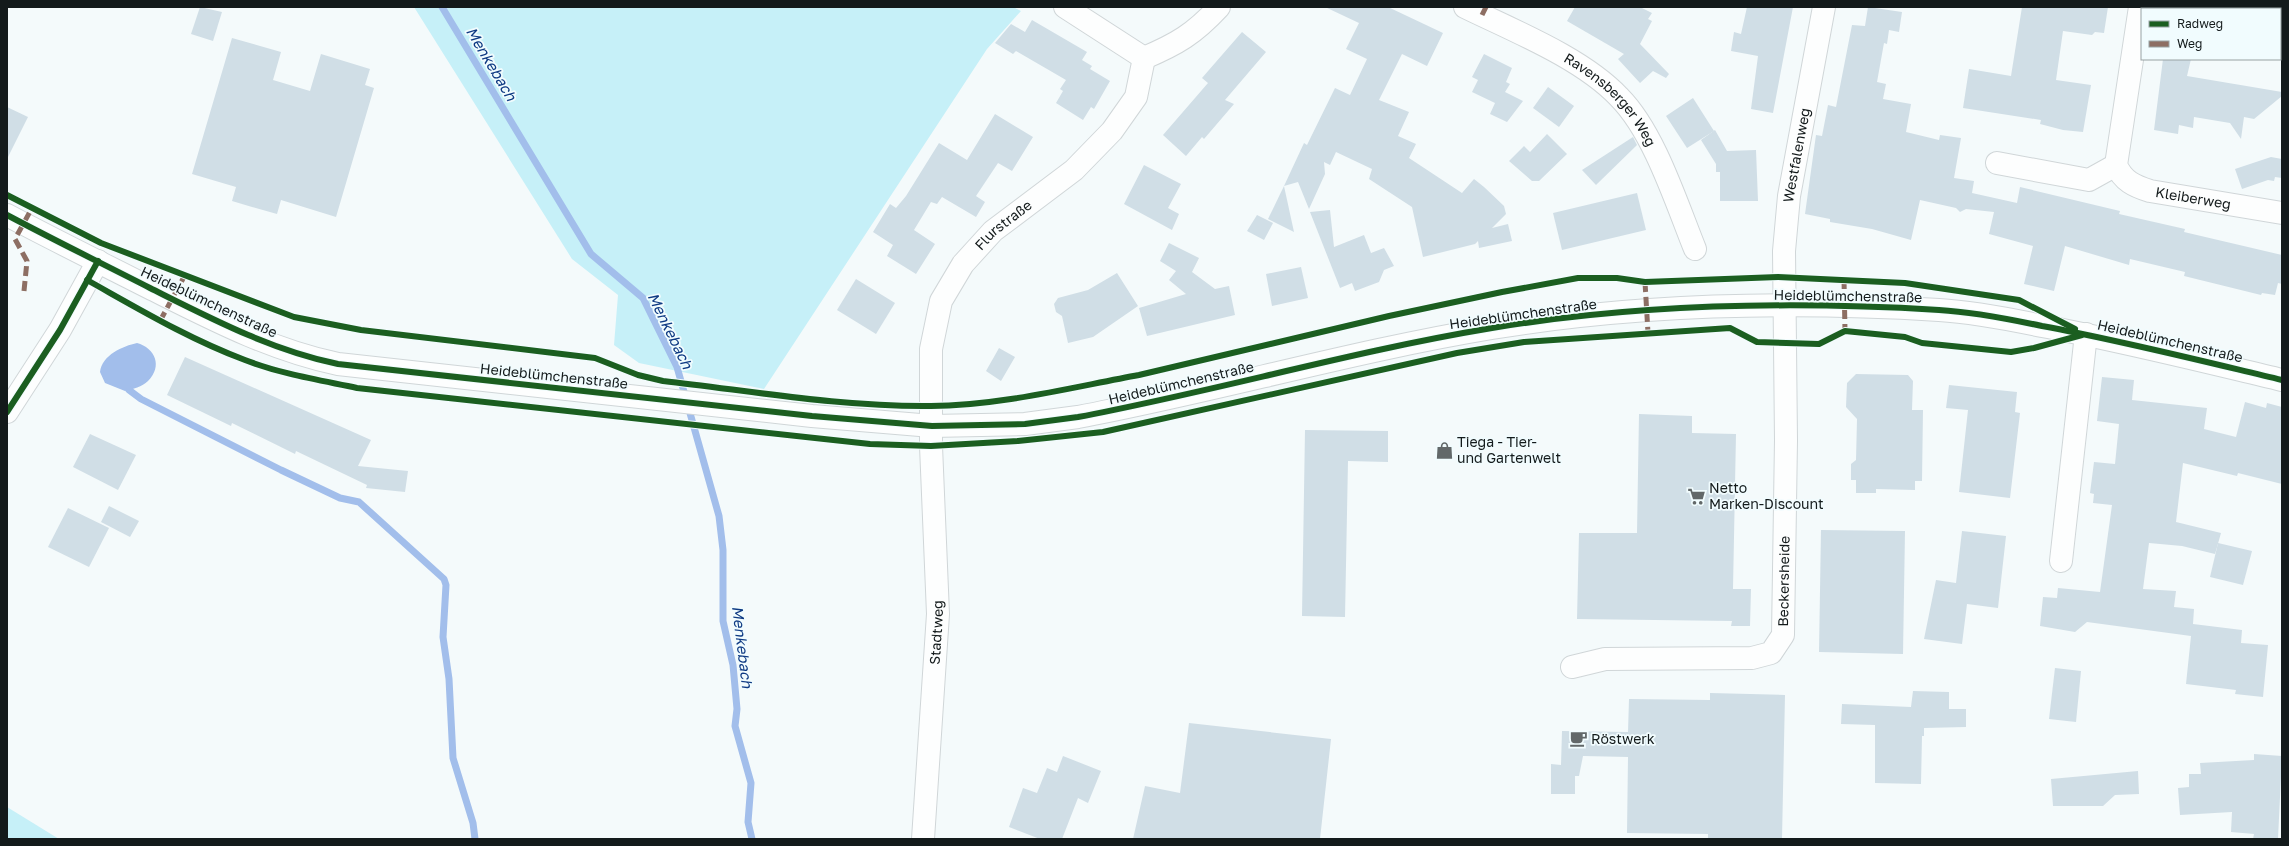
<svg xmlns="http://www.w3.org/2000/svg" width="2289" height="846" font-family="'Golos Text',sans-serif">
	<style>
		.green { fill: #c6f0f8 }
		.water { fill: #a2beeb }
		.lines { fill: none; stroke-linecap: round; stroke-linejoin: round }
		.stream { stroke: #a2beeb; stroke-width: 7 }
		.building { fill: #d0dee6 }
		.street-casing { stroke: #d0d6d8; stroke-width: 24 }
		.secondary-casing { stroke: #d0d6d8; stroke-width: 24 }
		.street { stroke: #fdfefe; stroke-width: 22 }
		.secondary { stroke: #fdfefe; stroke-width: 22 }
		.quiet { stroke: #8d6e63; stroke-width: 5; stroke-dasharray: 10 5; stroke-linecap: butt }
		.cycleway-casing { stroke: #f1fcfe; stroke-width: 8 }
		.cycleway { stroke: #1b5e20; stroke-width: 6 }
		.labels { text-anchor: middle; stroke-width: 3.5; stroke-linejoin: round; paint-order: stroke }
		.street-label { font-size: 14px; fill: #131a1b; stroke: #f1fcfe }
		.poi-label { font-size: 14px; fill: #131a1b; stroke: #f1fcfe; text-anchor: start }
		.water-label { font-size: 15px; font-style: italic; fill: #0e3a83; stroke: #f1fcfe }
	</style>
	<rect width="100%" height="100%" fill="#f4fafb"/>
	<g class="green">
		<polygon points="414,7 1013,7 1021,11 987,49 764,389 639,363 614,345 618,295 572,259"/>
		<polygon points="7,807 59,839 7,839"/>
	</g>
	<path class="water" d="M 137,343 C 155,348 163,366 148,381 C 142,387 133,389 125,391 L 105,383 L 100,372 C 102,355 123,346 137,343 Z"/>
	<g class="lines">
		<g class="stream">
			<polyline points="442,7 591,254 643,298 677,367 719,516 723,550 723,621 733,665 737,709 735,726 751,783 748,822 752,839"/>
			<polyline points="129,390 141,399 281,470 340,498 359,502 444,579 446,585 443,637 449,679 453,758 473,823 475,839"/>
		</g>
	</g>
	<g class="building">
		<polygon points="200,7 222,12 213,41 191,34"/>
		<polygon points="1325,7 1388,7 1443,33 1427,66 1402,54 1379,100 1409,112 1398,136 1416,144 1409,158 1462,193 1474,179 1484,187 1504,206 1506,214 1492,228 1508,224 1512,241 1479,248 1478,241 1475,244 1423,257 1412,207 1369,179 1372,169 1336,152 1330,165 1324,162 1325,174 1309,209 1298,182 1284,186 1304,143 1307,145 1335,88 1350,95 1367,59 1346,49 1359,23"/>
		<polygon points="1575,7 1640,7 1652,13 1648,19 1652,21 1640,44 1669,74 1666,78 1653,71 1640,83 1618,59 1624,54 1567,21"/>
		<polygon points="1747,7 1793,7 1773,113 1751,109 1758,56 1731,51 1734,32 1741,34"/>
		<polygon points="1868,7 1902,12 1899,32 1889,30 1887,44 1884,43 1877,82 1886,84 1883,99 1911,104 1906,132 1939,140 1940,135 1961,138 1954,178 1974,181 1972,193 2017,203 2020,187 2120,211 2119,214 2185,229 2184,232 2282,255 2282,284 2278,283 2275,295 2262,293 2261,295 2184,276 2185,272 2130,259 2129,265 2065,246 2054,291 2024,284 2033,246 1989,234 1994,212 1966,209 1960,212 1956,208 1920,200 1911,240 1872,229 1830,222 1830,219 1805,214 1816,135 1822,136 1828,105 1836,107 1852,25 1865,26"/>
		<polygon points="2022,7 2108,7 2104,33 2095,32 2092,35 2063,31 2056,80 2091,85 2083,132 2063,130 2040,124 2041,120 1963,108 1969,69 2011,76"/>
		<polygon points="1032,20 1087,52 1082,60 1092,66 1090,69 1110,81 1094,109 1091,107 1083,120 1056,103 1063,91 1060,89 1066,80 1016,51 1013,54 995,43 1011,24 1025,32"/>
		<polygon points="1242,32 1266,52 1225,100 1234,104 1204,139 1202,137 1186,156 1163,135 1208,83 1202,78"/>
		<polygon points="232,38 281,52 273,80 310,91 321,54 370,69 365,85 374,88 336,217 281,200 277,214 252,207 232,201 236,187 192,174"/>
		<polygon points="1484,54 1512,68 1506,82 1510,84 1505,92 1523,101 1507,122 1490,114 1495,103 1472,92 1478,80 1472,77"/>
		<polygon points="2163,59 2191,59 2187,76 2282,92 2282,96 2254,119 2244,117 2241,139 2230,123 2194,117 2193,128 2179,125 2178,134 2154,130"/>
		<polygon points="1548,87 1574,106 1559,127 1533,108"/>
		<polygon points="1693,98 1714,131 1687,148 1666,116"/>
		<polygon points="7,107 28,117 7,159"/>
		<polygon points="995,114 1033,137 1012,171 998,163 976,196 985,202 976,217 942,197 937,204 931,202 914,230 935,244 916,274 887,256 893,245 873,232 890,204 896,208 906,196 939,143 967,160"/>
		<polygon points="1715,130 1727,151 1756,150 1758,201 1720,201 1720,172 1716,172 1716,164 1701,140"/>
		<polygon points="1547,134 1567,154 1539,181 1532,181 1509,161 1524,146 1530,152"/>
		<polygon points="1633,137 1637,145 1596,185 1582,170"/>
		<polygon points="2271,157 2282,159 2282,178 2275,177 2274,181 2268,180 2242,189 2235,169"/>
		<polygon points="1144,165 1181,184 1168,208 1179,214 1172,230 1124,204"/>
		<polygon points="1284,186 1294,232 1268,219"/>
		<polygon points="1637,193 1646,230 1562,250 1553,213"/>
		<polygon points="1330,210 1334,247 1364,235 1371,253 1384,248 1394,266 1384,270 1379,282 1355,291 1352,283 1340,288 1310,212"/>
		<polygon points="1257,215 1273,223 1264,240 1247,231"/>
		<polygon points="1169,243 1199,258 1192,272 1215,289 1229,286 1235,315 1147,336 1139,308 1186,294 1169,280 1176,271 1160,261"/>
		<polygon points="1301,267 1308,298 1272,306 1266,274"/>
		<polygon points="1117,273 1138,306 1093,337 1068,343 1062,316 1056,312 1054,304 1058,298 1088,290"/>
		<polygon points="856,279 895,303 876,334 837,310"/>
		<polygon points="999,348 1015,357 1001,381 986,371"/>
		<polygon points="185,357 371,440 358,466 408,471 405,492 366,488 367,485 296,451 295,454 232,423 231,426 167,395"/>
		<polygon points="1856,374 1908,375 1913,381 1912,410 1923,410 1922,481 1915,481 1915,490 1876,489 1876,493 1856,493 1856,480 1851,480 1851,464 1856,460 1857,419 1846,407 1847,383"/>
		<polygon points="2102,377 2134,380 2132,400 2207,408 2204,429 2236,437 2245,402 2266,408 2267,403 2282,407 2282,484 2238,473 2237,476 2183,463 2176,522 2221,533 2215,554 2182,546 2149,543 2143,589 2176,591 2174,607 2194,609 2193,624 2242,630 2241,643 2268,645 2263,697 2235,694 2236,690 2186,684 2191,636 2087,622 2075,632 2040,626 2043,597 2057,598 2058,588 2100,592 2112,505 2093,503 2094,494 2090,493 2094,462 2115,464 2119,424 2097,421"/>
		<polygon points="1949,385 2017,392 2015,412 2020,413 2010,498 1959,492 1968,410 1946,408"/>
		<polygon points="1639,414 1692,416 1692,433 1736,434 1733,589 1751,589 1750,626 1731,626 1732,621 1577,619 1579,533 1637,533"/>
		<polygon points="1305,430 1388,431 1388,462 1348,461 1345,617 1302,616"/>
		<polygon points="90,434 136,455 118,490 73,467"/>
		<polygon points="109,506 139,521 130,537 101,522"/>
		<polygon points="68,508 109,528 89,567 48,547"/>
		<polygon points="1821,530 1905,531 1903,654 1819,652"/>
		<polygon points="1962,531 2006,536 1998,608 1967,604 1962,644 1924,639 1936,580 1956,583"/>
		<polygon points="2218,543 2252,551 2243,585 2210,577"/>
		<polygon points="2055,668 2081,671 2076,722 2049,719"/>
		<polygon points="1913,691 1949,692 1949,709 1966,709 1966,727 1924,728 1924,736 1922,736 1921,784 1875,783 1875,725 1841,724 1842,704 1911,707"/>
		<polygon points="1710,693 1785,695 1782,839 1708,839 1708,834 1627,833 1628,757 1583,756 1579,776 1575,776 1575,794 1551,794 1551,764 1561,765 1562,731 1628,732 1629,699 1710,700"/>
		<polygon points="1189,723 1331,739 1320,839 1133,839 1145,786 1180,793"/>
		<polygon points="2254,754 2282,756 2278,839 2253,839 2254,834 2231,832 2232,812 2180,815 2178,788 2189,787 2189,774 2201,774 2200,763 2254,760"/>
		<polygon points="1063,756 1101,771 1088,803 1078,798 1062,839 1040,839 1009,827 1023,788 1037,793 1047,768 1057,772"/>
		<polygon points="2138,771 2139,794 2115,795 2103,806 2053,806 2051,779"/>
	</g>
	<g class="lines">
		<defs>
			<g id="street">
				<polyline points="1065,7 1144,58"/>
				<path id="s1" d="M 1465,7 C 1514,31 1582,58 1619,97 C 1654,132 1676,202 1695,249"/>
				<path id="s2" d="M 2140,7 L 2116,165 C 2123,181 2134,186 2150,191 L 2282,213"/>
				<path d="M 1144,58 C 1177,44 1194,34 1219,7"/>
				<polyline points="1997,163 2089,180 2116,165"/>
				<polyline points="7,412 60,330 98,261"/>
				<polyline points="2061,561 2086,334"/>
				<path id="s3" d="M 1572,667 L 1605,659 L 1752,658 L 1771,653 L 1783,635 L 1786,440 L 1784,251 L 1789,196 L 1824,7"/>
				<path id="s4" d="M 923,839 L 938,614 L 931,446 L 931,349 L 941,301 L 963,264 L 993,231 L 1074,170 L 1112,131 L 1136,97 L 1144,58"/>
			</g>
			<path id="secondary" d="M 7,215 C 54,240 103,264 150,288 C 212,319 271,350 338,364 L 812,416 L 932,426 L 1025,424 L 1078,417 C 1216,391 1353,351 1492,328 C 1639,304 1791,301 1939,310 C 1974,312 2009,319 2042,326 C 2123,341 2202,361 2282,380"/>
		</defs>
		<use href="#street" class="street-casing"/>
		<use href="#secondary" class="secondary-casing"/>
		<use href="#street" class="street"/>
		<use href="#secondary" class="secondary"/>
		<g class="quiet">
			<polyline points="1482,15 1486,7"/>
			<polyline points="1844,279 1845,331"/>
			<polyline points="1645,282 1648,333"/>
			<polyline points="24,291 27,261 15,239 32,208"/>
			<polyline points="160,321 185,275"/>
		</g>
		<defs>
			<g id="cycleway">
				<path d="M 7,195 L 101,243 L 294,317 L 361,330 L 595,358 L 638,375 L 663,381 C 752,391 841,407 931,406 C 998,406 1073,387 1139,375 L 1389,316 L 1502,292 L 1578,278 L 1617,278 L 1645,282 L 1778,277 L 1905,283 L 2019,300 L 2075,329"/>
				<path d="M 7,215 C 54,240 103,264 150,288 C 212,319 271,350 338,364 L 812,416 L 932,426 L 1025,424 L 1078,417 C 1216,391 1353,351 1492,328 C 1639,304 1791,301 1939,310 C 1974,312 2009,319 2042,326 C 2123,341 2202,361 2282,380"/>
				<path d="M 87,280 C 139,309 189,339 245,360 C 281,374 319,380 357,388 L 870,444 L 931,446 L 1018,441 L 1103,432 L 1457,353 L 1524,342 L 1730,328 L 1757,342 L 1819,344 L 1845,331 L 1905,337 L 1922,343 L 2011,352 L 2034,348 L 2082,335"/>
				<polyline points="7,412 60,330 98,261"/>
			</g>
		</defs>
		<use href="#cycleway" class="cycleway-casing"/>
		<use href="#cycleway" class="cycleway"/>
	</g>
	<defs>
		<symbol id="shop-bare" viewBox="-9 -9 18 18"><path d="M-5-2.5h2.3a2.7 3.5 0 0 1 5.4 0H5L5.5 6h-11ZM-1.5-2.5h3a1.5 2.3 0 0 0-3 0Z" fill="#626869" stroke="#f1fcfe" stroke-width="2.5" paint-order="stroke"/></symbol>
		<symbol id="supermarket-bare" viewBox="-9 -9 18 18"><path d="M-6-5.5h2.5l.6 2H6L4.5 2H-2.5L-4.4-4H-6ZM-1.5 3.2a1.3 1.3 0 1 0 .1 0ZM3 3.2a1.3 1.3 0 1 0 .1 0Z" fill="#626869" stroke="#f1fcfe" stroke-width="2.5" paint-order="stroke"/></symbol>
		<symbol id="cafe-bare" viewBox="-9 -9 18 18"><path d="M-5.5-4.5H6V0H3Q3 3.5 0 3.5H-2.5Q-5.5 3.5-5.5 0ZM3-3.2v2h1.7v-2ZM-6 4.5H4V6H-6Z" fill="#626869" stroke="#f1fcfe" stroke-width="2.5" paint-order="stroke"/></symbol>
	</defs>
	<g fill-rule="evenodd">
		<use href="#shop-bare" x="1432" y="438" width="25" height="25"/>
		<use href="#supermarket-bare" x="1684" y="484" width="25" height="25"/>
		<use href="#cafe-bare" x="1566" y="726" width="25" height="25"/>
	</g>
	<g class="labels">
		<g class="street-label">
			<text dy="5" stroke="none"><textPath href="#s1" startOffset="175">Ravensberger Weg</textPath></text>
			<text dy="5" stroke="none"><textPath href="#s3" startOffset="703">Westfalenweg</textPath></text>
			<text dy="5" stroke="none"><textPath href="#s2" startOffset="248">Kleiberweg</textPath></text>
			<text dy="5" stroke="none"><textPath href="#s4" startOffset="639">Flurstraße</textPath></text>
			<text transform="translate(1848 296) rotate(1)" y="5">Heideblümchenstraße</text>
			<text transform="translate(209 302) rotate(25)" y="5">Heideblümchenstraße</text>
			<text transform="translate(1523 314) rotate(-8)" y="5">Heideblümchenstraße</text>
			<text transform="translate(2170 341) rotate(13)" y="5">Heideblümchenstraße</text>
			<text transform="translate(554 376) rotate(6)" y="5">Heideblümchenstraße</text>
			<text transform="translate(1181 383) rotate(-13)" y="5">Heideblümchenstraße</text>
			<text dy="5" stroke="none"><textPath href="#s3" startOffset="276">Beckersheide</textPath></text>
			<text dy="5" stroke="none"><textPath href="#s4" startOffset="207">Stadtweg</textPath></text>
		</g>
		<g class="poi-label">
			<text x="1457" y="447">Tiega - Tier-<tspan x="1457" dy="16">und Gartenwelt</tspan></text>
			<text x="1709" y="493">Netto<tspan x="1709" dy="16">Marken-Discount</tspan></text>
			<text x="1591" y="744">Röstwerk</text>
		</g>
		<g class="water-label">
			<text transform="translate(491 64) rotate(59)" y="5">Menkebach</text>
			<text transform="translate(670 331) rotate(64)" y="5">Menkebach</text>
			<text transform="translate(742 647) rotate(83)" y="5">Menkebach</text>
		</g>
	</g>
	<rect width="2289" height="846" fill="none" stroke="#131a1b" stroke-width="16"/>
	<rect x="2141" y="8" width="140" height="52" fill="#f1fcfe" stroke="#98a2a3"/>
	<rect x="2149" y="21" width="20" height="6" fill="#1b5e20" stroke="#98a2a3"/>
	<text x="2177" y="28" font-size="12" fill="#131a1b">Radweg</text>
	<rect x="2149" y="41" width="20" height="6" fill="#8d6e63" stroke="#98a2a3"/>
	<text x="2177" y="48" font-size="12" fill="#131a1b">Weg</text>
</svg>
